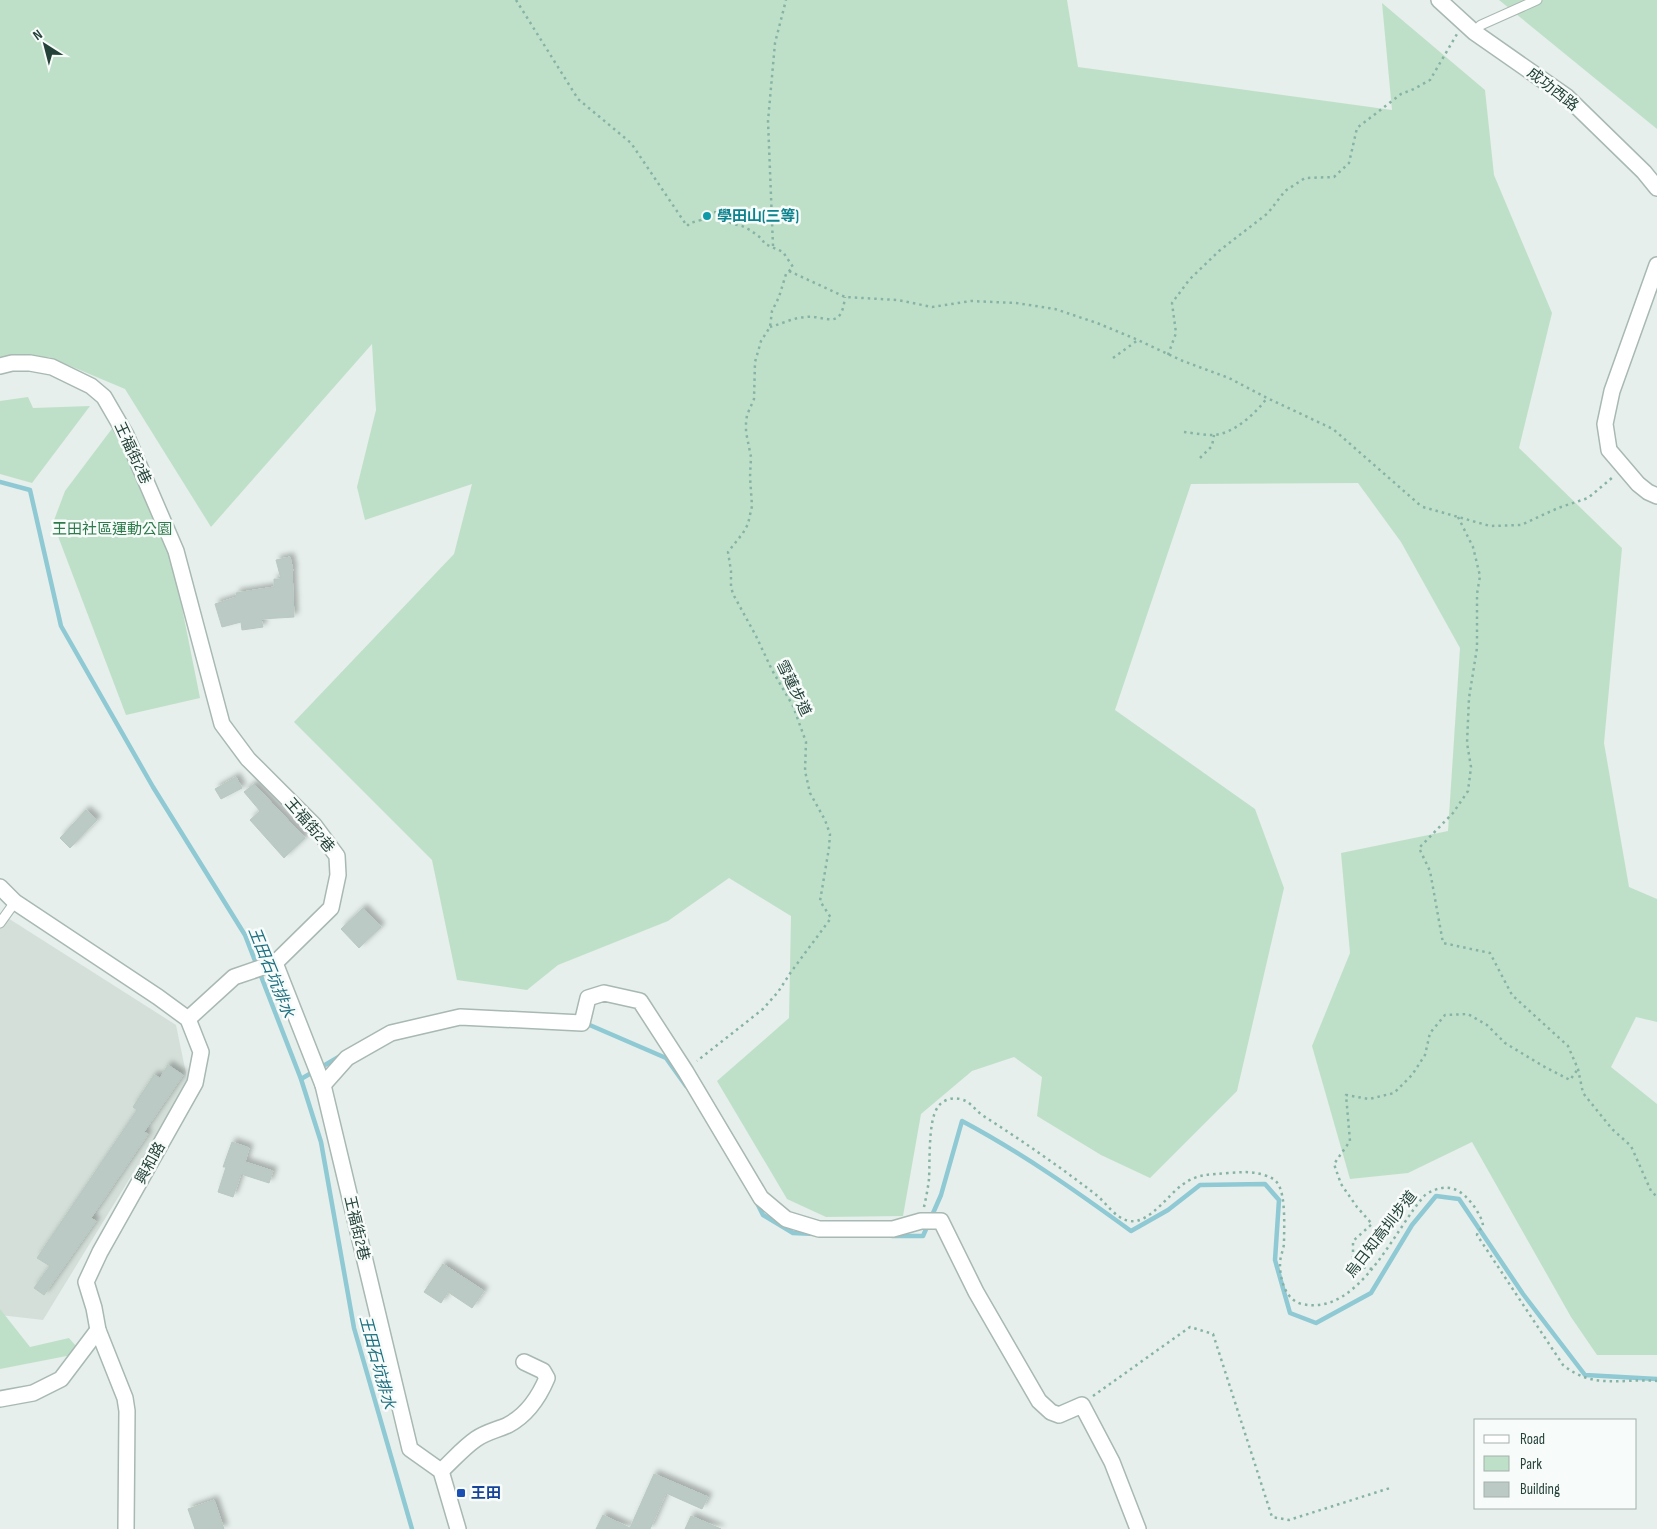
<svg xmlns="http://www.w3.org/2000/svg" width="1657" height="1529" font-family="'Sofia Sans Condensed','Noto Sans TC',sans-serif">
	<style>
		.built { fill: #d4dfda }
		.green { fill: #bfe0c8 }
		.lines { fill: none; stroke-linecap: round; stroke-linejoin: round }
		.stream { stroke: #8ec9d4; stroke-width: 4.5 }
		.building { fill: #bbcac4; stroke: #b8c9c2; filter: url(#shadow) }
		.service-casing { stroke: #a8b8b2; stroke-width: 11 }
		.minor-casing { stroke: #a8b8b2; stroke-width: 18 }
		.tertiary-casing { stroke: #a8b8b2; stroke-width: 18 }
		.path { stroke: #86b3a5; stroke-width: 2.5; stroke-dasharray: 2.5 4; stroke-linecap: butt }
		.service { stroke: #fff; stroke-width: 9 }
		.minor { stroke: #fff; stroke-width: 15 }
		.tertiary { stroke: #fff; stroke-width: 15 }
		.culture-dot { fill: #0f9aa8; stroke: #f7fbf9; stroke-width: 2 }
		.transit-dot { fill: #1a4fb4; stroke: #f7fbf9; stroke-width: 2 }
		.labels { text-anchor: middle; stroke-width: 5; stroke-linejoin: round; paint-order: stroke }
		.street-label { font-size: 15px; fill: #24423a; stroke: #f7fbf9 }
		.culture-label { font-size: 15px; font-weight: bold; fill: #0d838f; stroke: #f7fbf9; text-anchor: start }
		.park-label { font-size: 15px; fill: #2d7a4b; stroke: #f7fbf9 }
		.transit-label { font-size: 15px; font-weight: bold; fill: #164399; stroke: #f7fbf9; text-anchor: start }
		.water-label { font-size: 16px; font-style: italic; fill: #1c6f80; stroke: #f7fbf9 }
	</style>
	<defs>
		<filter id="shadow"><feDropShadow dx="4" dy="-4" stdDeviation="2.5" flood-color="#0004"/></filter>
	</defs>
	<rect width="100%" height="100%" fill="#e6efeb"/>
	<polygon class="built" points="0,913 176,1025 188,1083 43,1320 0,1315"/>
	<g class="green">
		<polygon points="0,0 1067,0 1078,67 1392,110 1382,3 1485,90 1494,175 1552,313 1519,448 1622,548 1604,743 1629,887 1657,899 1657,1022 1636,1017 1611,1067 1657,1104 1657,1355 1597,1355 1571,1317 1472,1142 1408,1173 1350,1179 1312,1046 1350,953 1341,853 1448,831 1460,648 1401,542 1358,483 1191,484 1115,710 1255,809 1284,888 1237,1091 1150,1178 1101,1155 1037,1116 1042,1077 1014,1057 972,1071 921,1114 903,1216 826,1217 787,1199 717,1081 789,1018 791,916 729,878 668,921 558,965 527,990 457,980 432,860 294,722 454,554 472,484 365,520 357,487 376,410 372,344 211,527 125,389 49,357 0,359"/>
		<polygon points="1499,0 1657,0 1657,129"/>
		<polygon points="28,397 33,408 90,406 32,483 0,474 0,401"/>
		<polygon points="114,426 161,503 200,698 126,715 53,523 65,491"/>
		<polygon points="0,1309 30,1347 69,1338 82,1353 0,1369"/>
	</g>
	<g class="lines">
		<g class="stream">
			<polyline points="0,482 30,490 61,626 153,787 245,935 301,1079 321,1142 354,1328 412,1529"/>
			<polyline points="585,1023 666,1058 686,1086"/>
			<polyline points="301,1079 342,1055"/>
			<polyline points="756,1201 763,1215 793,1233 815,1234"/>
			<path d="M 892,1236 L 923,1236 L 941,1195 L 962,1121 C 1022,1153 1076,1191 1131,1231 L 1168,1210 L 1200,1185 L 1265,1184 L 1279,1200 L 1275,1260 L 1290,1313 L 1316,1323 L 1371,1293 L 1412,1225 L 1436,1196 L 1459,1199 L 1523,1294 L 1585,1375 L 1657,1379"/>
		</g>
	</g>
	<g class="building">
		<polygon points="290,557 293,571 292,571 294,617 261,619 263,627 242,630 241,622 222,627 215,604 237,597 236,593 274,587 274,579 281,579 276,560"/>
		<polygon points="236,777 242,788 221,799 215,789"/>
		<polygon points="254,784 305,838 284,858 250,820 260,811 244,792"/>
		<polygon points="86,810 97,820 70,848 60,838"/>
		<polygon points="363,908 381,927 359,948 341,929"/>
		<polygon points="168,1065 183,1075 144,1132 148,1134 91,1218 96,1221 44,1295 34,1288 50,1266 37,1258 137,1110 133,1107 154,1075 160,1078"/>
		<polygon points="232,1142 249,1148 245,1162 273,1171 269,1183 241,1174 233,1197 218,1192 226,1167 223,1167"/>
		<polygon points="443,1264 484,1291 472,1308 448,1292 441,1303 424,1292"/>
		<polygon points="654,1474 708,1497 702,1509 666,1493 650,1529 596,1529 603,1515 630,1528"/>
		<polygon points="214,1500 224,1529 195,1529 188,1509"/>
		<polygon points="691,1516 721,1529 685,1529"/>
	</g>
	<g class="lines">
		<defs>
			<g id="service">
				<polyline points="1474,32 1481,25 1537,0"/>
				<polyline points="0,923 15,902"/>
			</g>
			<g id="minor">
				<polyline points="0,366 12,363 30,363 52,367 91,386 104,397 126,435 176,551 222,724 248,759 314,825 337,856 338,875 331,908 275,963 323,1085 410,1449 441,1471 458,1529"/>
				<polyline points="0,887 15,902 158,997 188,1019 201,1052 195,1083 100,1252 86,1282 94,1308 98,1330 125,1398 127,1411 126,1529"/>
				<polyline points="188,1019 234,977 275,963"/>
				<polyline points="323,1085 347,1058 391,1033 460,1017 582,1023 588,998 604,993 640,1001 686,1072 761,1198 786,1219 819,1229 893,1229 921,1221 941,1221 976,1292 1039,1401 1051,1412 1059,1415 1082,1405 1112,1462 1138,1529"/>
				<polyline points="0,1399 33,1393 61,1379 98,1330"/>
				<path d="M 441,1471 C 453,1460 463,1448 476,1439 C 486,1432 497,1430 508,1425 C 527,1415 539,1397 547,1378 L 543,1371 L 524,1362"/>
			</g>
			<g id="tertiary">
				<polyline points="1439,0 1474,32 1567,97 1644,172 1657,188"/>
				<polyline points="1657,265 1612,391 1605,424 1609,450 1638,484 1648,492 1657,496"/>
			</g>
		</defs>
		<use href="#service" class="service-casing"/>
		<use href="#minor" class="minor-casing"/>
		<use href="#tertiary" class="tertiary-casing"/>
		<g class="path">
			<polyline points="516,0 578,99 631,143 687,226 690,223 701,220 705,213 719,212 732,224 742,226 750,230 761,238 765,244 783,252 793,267 786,274 779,297 772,311 770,327 761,341 755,362 754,399 747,415 746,423 746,432 751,457 750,477 752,506 748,524 743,533 728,552 731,571 731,587 733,594 756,636 772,670 793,706 806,742 805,771 810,793 825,820 830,834 829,848 820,901 831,918 791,972 778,992 763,1009 697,1061"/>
			<polyline points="773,246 768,121 775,43 786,0"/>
			<polyline points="789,271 845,297 898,300 932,307 971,301 1016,303 1055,309 1097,323 1138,340 1183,361 1229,378 1267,398 1333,429 1421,506"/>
			<path d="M 770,327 C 781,324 793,318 805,317 C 825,314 841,333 845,297"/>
			<polyline points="1168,355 1176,333 1172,303 1189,280 1219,251 1268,213 1285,191 1305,178 1334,177 1349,163 1357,128 1401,94 1414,89 1430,80 1457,34"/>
			<polyline points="1113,358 1138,340"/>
			<path d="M 1184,432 C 1193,433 1203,435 1212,435 C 1233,435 1256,413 1267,398"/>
			<polyline points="1200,458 1212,446 1214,435"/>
			<polyline points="1423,507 1490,526 1521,525 1558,508 1588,498 1613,477"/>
			<polyline points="1458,517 1473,547 1480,576 1477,594 1477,648 1469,698 1467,743 1471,767 1468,791 1453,813 1419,848 1430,871 1443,943 1490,953 1512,995 1568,1046 1578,1069 1583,1093 1612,1129 1631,1146 1651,1191 1657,1197"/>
			<path d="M 924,1207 C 926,1198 928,1188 929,1179 C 930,1162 928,1119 938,1107 C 942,1100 952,1097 960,1099 C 970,1101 974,1109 982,1115 C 1021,1140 1059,1166 1095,1194 C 1107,1203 1115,1219 1130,1221 C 1149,1224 1168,1195 1182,1185 C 1198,1173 1210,1175 1228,1173 C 1241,1172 1252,1171 1264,1175 C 1270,1177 1275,1179 1278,1184 C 1286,1196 1284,1229 1284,1244 C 1283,1251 1280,1257 1280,1264 C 1280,1279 1285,1300 1302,1304 C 1360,1317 1395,1227 1426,1194 C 1449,1181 1462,1189 1476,1209 C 1479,1215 1483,1220 1483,1227 L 1478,1231 L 1477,1235 L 1563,1365 C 1594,1390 1622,1378 1657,1381"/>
			<polyline points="1372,1269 1353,1265 1353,1241 1372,1224 1357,1207 1341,1184 1334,1164 1350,1141 1346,1095 1369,1099 1394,1093 1412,1075 1425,1055 1430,1033 1445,1015 1468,1014 1487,1025 1505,1043 1543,1066 1570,1080 1578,1069"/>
			<polyline points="1093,1396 1190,1327 1213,1334 1272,1517 1289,1520 1390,1488"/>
		</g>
		<use href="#service" class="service"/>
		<use href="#minor" class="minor"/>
		<use href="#tertiary" class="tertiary"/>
	</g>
	<circle class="culture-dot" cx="707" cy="216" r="5"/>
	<rect class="transit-dot" x="456" y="1488" width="10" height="10" rx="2.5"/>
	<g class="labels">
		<g class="street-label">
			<text transform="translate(1553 89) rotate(38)" y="5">成功西路</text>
			<text transform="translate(133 453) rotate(65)" y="5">王福街2巷</text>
			<text transform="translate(794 688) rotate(64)" y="5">雪蓮步道</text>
			<text transform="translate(310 825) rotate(49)" y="5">王福街2巷</text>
			<text transform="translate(150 1163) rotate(-61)" y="5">興和路</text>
			<text transform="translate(357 1228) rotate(77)" y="5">王福街2巷</text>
			<text transform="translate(1381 1234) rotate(-52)" y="5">烏日知高圳步道</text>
		</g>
		<g class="culture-label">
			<text x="717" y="221">學田山(三等)</text>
		</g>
		<g class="park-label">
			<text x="112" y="534">王田社區運動公園</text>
		</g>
		<g class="transit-label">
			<text x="471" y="1498">王田</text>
		</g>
		<g class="water-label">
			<text transform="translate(272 972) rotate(68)" y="6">王田石坑排水</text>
			<text transform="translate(378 1362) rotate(75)" y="6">王田石坑排水</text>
		</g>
	</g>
	<rect x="1474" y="1419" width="162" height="90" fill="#f7fbf9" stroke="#a3b1ad"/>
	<rect x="1484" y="1435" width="25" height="8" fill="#ffffff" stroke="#a3b1ad"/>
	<text x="1520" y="1444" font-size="15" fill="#24423a">Road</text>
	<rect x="1484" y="1456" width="25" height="15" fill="#bfe0c8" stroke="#a3b1ad"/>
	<text x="1520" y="1469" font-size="15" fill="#24423a">Park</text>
	<rect x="1484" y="1482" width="25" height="15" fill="#bbcac4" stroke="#a3b1ad"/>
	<text x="1520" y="1494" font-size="15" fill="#24423a">Building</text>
	<g transform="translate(45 45) rotate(324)" stroke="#f7fbf9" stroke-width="4" paint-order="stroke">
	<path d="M0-4L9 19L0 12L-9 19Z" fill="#24423a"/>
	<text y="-8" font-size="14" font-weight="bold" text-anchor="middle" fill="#24423a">N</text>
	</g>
</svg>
